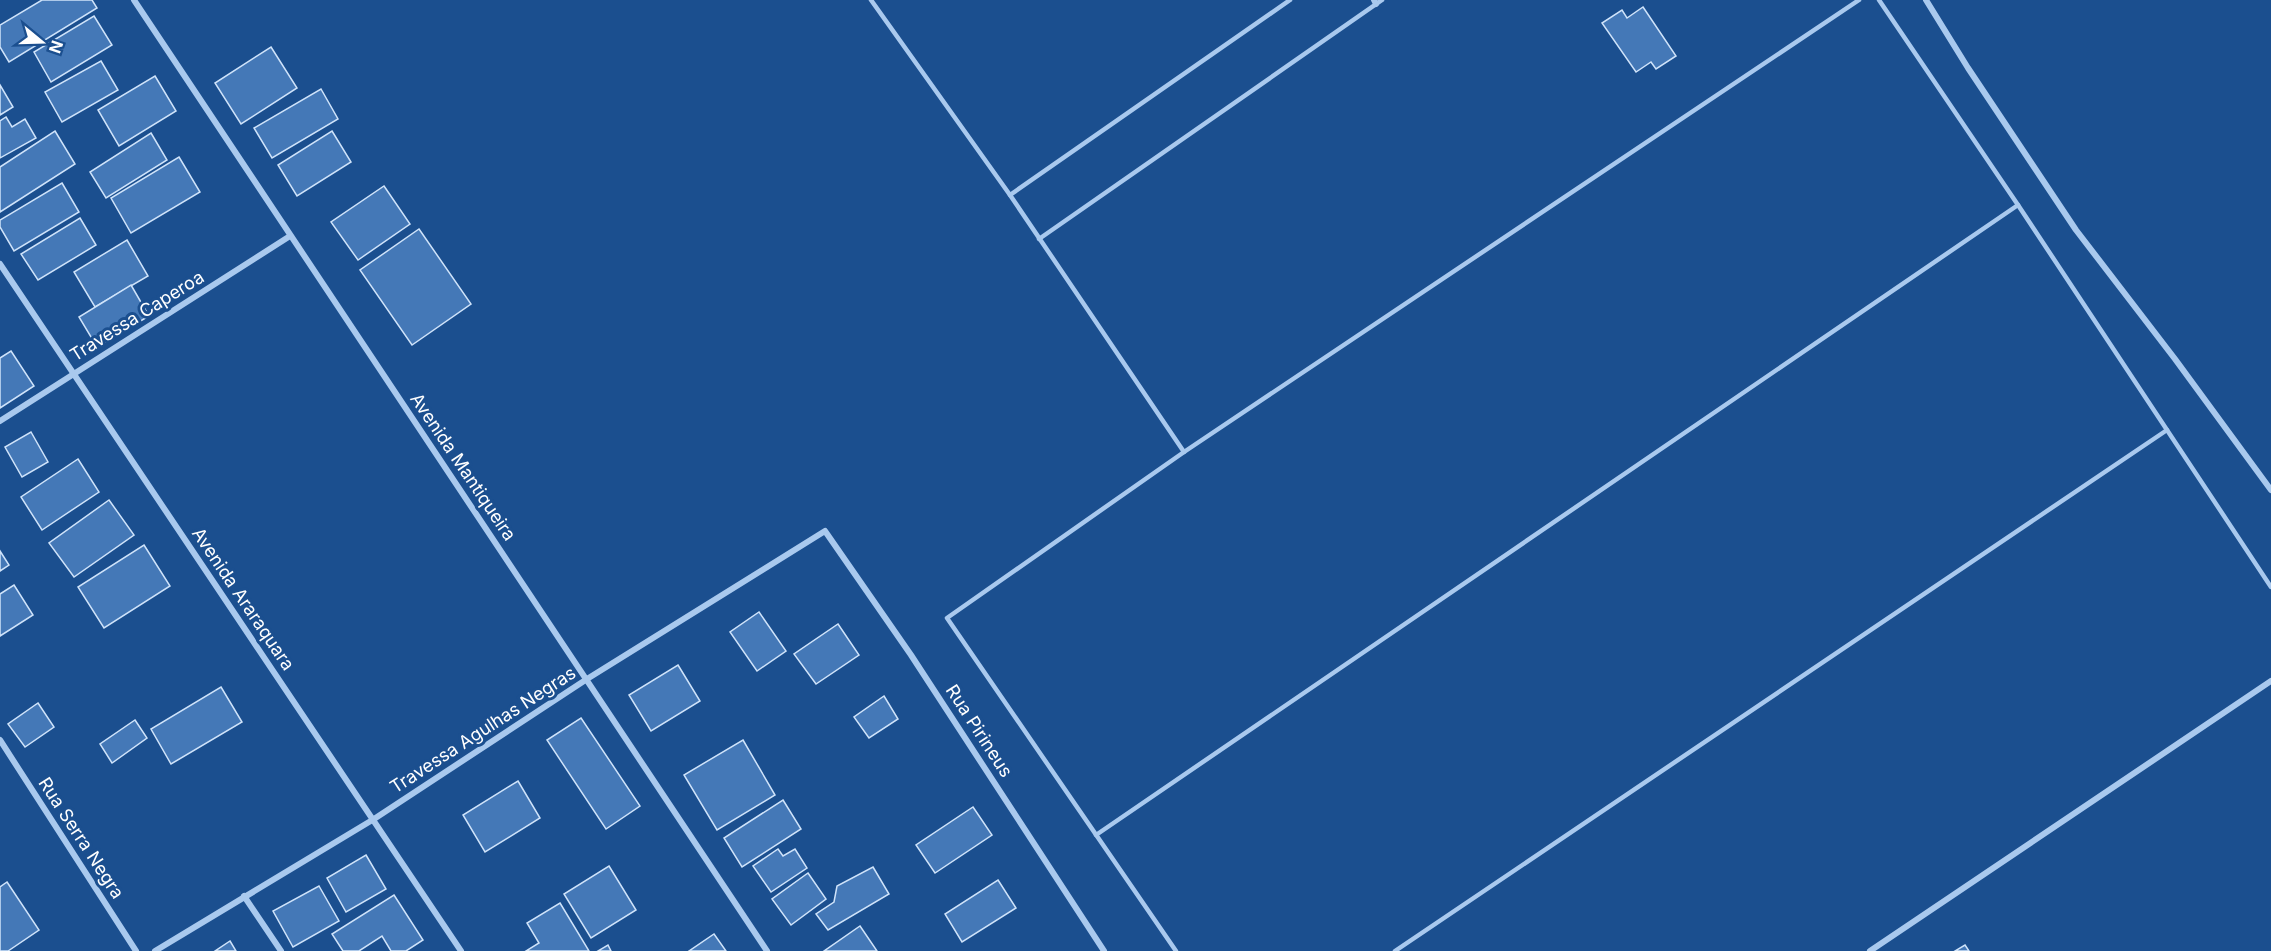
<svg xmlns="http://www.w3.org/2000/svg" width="2271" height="951" font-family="Inter,sans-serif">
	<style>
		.building { fill: #4478b7; stroke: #cfe3fa; stroke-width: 1.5 }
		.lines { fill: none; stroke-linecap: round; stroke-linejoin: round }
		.service { stroke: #a9c9ee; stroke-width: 4.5 }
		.minor { stroke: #a9c9ee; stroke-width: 6 }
		.labels { text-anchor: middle; stroke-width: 6; stroke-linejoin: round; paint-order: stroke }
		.street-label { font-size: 18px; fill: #fff; stroke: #1b4f8f }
	</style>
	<rect width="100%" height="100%" fill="#1b4f8f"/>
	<g class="building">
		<polygon points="42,0 92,0 97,8 9,62 0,47 0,25"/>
		<polygon points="1643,7 1676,56 1656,69 1651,62 1636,72 1602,23 1622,10 1627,18"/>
		<polygon points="94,16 112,45 51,82 34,52"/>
		<polygon points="271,47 297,88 241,124 215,83"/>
		<polygon points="101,61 118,90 62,122 45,92"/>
		<polygon points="155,76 176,111 119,146 98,110"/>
		<polygon points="0,85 13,107 0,115"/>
		<polygon points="321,89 338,119 272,158 254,128"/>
		<polygon points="6,117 12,127 25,119 36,138 0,158 0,121"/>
		<polygon points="55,131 75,164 0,212 0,167"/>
		<polygon points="332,131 351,162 297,196 278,165"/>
		<polygon points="151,133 167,160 106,198 90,172"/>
		<polygon points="179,157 200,192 131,233 111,198"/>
		<polygon points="62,183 79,212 14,251 0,227 0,220"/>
		<polygon points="384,186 410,224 358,260 331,222"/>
		<polygon points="80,218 96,245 38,280 21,254"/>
		<polygon points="419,229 471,304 412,345 360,270"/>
		<polygon points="127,240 148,276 95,307 74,272"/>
		<polygon points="131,285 149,316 97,347 79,317"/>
		<polygon points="11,351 34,386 0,408 0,358"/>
		<polygon points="31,432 48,462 22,477 5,447"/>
		<polygon points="78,459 99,492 42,530 21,497"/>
		<polygon points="109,500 134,535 74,577 49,543"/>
		<polygon points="144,545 170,586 104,628 78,587"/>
		<polygon points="0,551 9,565 0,571"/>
		<polygon points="14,585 33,615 0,636 0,594"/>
		<polygon points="759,612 786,651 757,671 730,632"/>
		<polygon points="838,624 859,655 816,684 794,654"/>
		<polygon points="678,665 700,701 651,731 629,695"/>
		<polygon points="221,687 242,722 171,764 151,729"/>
		<polygon points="884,696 898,719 869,738 854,717"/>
		<polygon points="38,703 54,727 25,747 8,724"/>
		<polygon points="581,718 640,806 606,829 547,740"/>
		<polygon points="135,720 147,738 112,763 100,744"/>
		<polygon points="743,740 775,795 717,830 684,775"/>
		<polygon points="518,781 540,818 485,852 463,815"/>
		<polygon points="783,800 801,829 742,867 724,838"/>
		<polygon points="973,807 992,835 935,873 916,845"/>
		<polygon points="778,849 783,856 795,849 807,868 771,892 753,866"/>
		<polygon points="366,855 386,889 346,912 327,878"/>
		<polygon points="609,866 636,910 591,938 564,894"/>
		<polygon points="873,867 889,894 828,930 816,914 834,902 837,886"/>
		<polygon points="808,873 826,899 791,925 772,899"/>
		<polygon points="998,880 1016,908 962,942 945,914"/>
		<polygon points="7,882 39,930 8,951 0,951 0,887"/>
		<polygon points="319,886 339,921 293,947 273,911"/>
		<polygon points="394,895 423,940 406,951 391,951 382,936 359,951 343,951 332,934"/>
		<polygon points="560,903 589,951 526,951 539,943 527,923"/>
		<polygon points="860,926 877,951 824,951"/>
		<polygon points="714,934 726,951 689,951"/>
		<polygon points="230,941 236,951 215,951"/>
		<polygon points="608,945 611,951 598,951"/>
		<polygon points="1965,945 1969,951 1955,951"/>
	</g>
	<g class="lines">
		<g class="service">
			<polyline points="871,0 1010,195 1184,452"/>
			<polyline points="1879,0 2018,205 2271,587"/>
			<polyline points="1010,195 1290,0"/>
			<polyline points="1039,239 1382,0"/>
			<polyline points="1096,835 2018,205"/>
			<polyline points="1176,951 947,618 1184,452 1859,0"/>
			<polyline points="1395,951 2167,430"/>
		</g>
		<g class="minor">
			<polyline points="134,0 767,951"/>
			<polyline points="1374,0 1376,4"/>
			<polyline points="1926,0 1968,68 2076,230 2175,359 2271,490"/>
			<polyline points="0,264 461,951"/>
			<polyline points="0,421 290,236"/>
			<polyline points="0,740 136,951"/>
			<polyline points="244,896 281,951"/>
			<polyline points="155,951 374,819 587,679 825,531 911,655 1104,951"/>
			<polyline points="1870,951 2271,681"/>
		</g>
	</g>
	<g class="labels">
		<g class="street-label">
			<text transform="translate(137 316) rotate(-32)" y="6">Travessa Caperoa</text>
			<text transform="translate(463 467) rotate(56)" y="6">Avenida Mantiqueira</text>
			<text transform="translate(243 599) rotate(56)" y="6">Avenida Araraquara</text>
			<text transform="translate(483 730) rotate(-33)" y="6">Travessa Agulhas Negras</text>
			<text transform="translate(979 731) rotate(57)" y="6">Rua Pirineus</text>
			<text transform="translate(81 838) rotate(57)" y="6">Rua Serra Negra</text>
		</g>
	</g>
	<g transform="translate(42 42) rotate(109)" stroke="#1b4f8f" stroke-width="4.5" paint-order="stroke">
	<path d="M0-4.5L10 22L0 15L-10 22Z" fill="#ffffff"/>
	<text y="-9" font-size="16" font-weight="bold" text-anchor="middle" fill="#ffffff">N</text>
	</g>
</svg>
